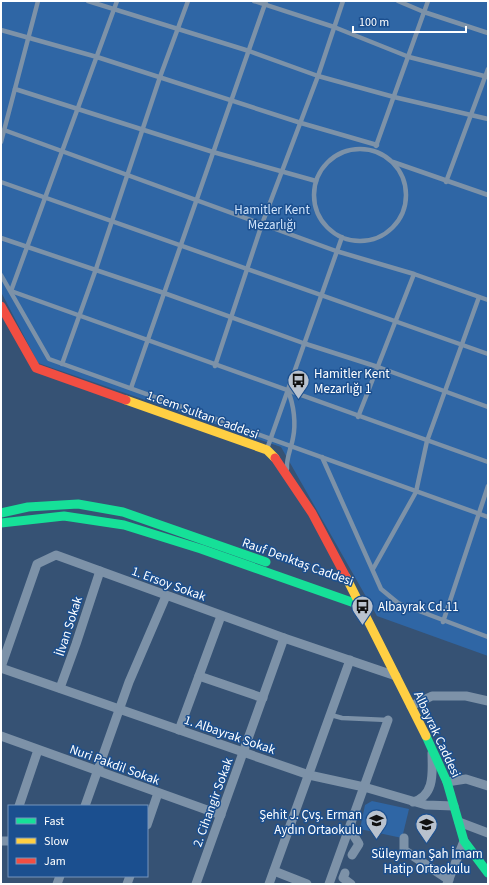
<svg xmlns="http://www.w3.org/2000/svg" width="489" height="885" font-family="'Source Sans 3',sans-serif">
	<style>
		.green { fill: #2f66a5 }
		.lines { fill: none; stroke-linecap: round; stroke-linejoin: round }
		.lane { stroke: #7d92a8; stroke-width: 4.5 }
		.street { stroke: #7d92a8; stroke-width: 9 }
		.fast { stroke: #16e098; stroke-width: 9 }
		.slow { stroke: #ffcf43; stroke-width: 9 }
		.jam { stroke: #f24e42; stroke-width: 9 }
		.labels { text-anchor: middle; stroke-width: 3; stroke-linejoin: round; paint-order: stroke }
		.park-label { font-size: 13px; fill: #cfe3fa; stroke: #1b4f8f }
		.poi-label { font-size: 13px; fill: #fff; stroke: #1b4f8f; text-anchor: start }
		.street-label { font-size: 13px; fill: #fff; stroke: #1b4f8f }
	</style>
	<rect width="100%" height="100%" fill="#365274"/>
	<g class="green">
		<polygon points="1,1 488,1 488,656 377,616 281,447 38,363 1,292"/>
		<polygon points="372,801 409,809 402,838 360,829 365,805"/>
	</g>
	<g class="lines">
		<g class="lane">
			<polyline points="88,1 249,51 318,76 394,97 488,119"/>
			<polyline points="117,1 11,291 488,462"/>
			<polyline points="254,1 334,27 409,57 488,77"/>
			<polyline points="398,1 424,12 488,33"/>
			<polyline points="1,30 97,57 301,123 377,145"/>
			<polyline points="15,89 213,152 316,181"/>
			<polyline points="4,130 336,251 414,274 488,300"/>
			<polyline points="1,142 38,1"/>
			<polyline points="376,146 428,1"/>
			<circle cx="360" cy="195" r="46"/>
			<polyline points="393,162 488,195"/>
			<polyline points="1,182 488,354"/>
			<polyline points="446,182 488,69"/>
			<polyline points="1,238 164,293 303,343 378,367 488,407"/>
			<polyline points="1,275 49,359 488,517"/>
			<polyline points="62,364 96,269 160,77 188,1"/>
			<polyline points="215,366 262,224 318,76 343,1"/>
			<polyline points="131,388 266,1"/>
			<polyline points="358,417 414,274"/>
			<polyline points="267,449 342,237"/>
			<polyline points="322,457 381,589 398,603 488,637"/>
			<path d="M 287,469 C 286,458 291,449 293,438 C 296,424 294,405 288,391"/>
			<polyline points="373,569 416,492 427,441 479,297"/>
			<polyline points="443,622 488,486"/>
			<polyline points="331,715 342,718 388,720"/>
		</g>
		<g class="street">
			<polyline points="1,667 37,564 56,555 284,638 396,676"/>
			<polyline points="1,668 309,775 364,787 426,805 454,806"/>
			<polyline points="199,676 263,698"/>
			<polyline points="60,688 76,644 100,571"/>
			<polyline points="411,706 432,696 466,696 488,701"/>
			<polyline points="179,730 221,616"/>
			<polyline points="1,736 221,815"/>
			<polyline points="447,782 466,779 488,786"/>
			<path d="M 413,802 C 436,795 432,771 432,753"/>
			<polyline points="19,806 38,750"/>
			<polyline points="85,806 129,682 166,596"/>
			<polyline points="459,822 488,833"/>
			<polyline points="147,825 158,793"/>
			<polyline points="404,838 404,850 449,880"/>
			<polyline points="1,841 9,841"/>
			<polyline points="352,855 359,844 354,836"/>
			<polyline points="274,871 307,884"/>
			<polyline points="345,873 343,878 351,884"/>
			<polyline points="57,884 60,876"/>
			<polyline points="127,884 130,876"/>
			<polyline points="196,884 284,638"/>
			<polyline points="269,884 350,660"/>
			<polyline points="329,884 388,720"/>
			<polyline points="447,884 464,841"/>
		</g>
		<g class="fast">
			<polyline points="1,513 28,507 78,504 123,512 266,562"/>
			<polyline points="1,523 64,516 124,525 201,549 360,605"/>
			<polyline points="426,736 447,782 464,841 488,873"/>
		</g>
		<g class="slow">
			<polyline points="126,400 267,450 275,458"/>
			<polyline points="346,577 426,736"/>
		</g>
		<g class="jam">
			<polyline points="1,306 36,368 126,400"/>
			<polyline points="275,458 312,513 346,577"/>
		</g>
	</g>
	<defs>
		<symbol id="bus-pin" viewBox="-11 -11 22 30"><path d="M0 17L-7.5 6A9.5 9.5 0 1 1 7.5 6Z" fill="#b9c2ce" stroke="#1b4f8f"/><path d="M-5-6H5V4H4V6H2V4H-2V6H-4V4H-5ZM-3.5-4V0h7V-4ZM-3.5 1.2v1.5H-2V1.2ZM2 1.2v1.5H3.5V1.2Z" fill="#111"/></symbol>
		<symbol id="school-pin" viewBox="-11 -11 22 30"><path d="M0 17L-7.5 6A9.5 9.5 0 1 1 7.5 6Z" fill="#b9c2ce" stroke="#1b4f8f"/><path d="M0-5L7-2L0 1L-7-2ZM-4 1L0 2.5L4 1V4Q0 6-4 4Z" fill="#111"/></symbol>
	</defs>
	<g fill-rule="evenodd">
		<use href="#bus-pin" x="286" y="368" width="25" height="34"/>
		<use href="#bus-pin" x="350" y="594" width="25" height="34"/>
		<use href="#school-pin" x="364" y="808" width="25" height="34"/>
		<use href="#school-pin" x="414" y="812" width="25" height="34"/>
	</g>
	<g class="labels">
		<g class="park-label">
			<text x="272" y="214">Hamitler Kent<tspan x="272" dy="15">Mezarlığı</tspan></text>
		</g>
		<g class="poi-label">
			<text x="314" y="378">Hamitler Kent<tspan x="314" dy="15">Mezarlığı 1</tspan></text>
			<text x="378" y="611">Albayrak Cd.11</text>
			<text x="362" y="819" text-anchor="end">Şehit J. Çvş. Erman<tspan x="362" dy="15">Aydın Ortaokulu</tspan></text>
			<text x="427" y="858" text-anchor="middle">Süleyman Şah İmam<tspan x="427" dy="15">Hatip Ortaokulu</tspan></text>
		</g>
		<g class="street-label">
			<text transform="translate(203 414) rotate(20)" y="5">1.Cem Sultan Caddesi</text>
			<text transform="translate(298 561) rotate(20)" y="5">Rauf Denktaş Caddesi</text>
			<text transform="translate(169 583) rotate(20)" y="5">1. Ersoy Sokak</text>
			<text transform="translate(68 626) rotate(-72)" y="5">İlvan Sokak</text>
			<text transform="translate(230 734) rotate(19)" y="5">1. Albayrak Sokak</text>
			<text transform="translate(438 734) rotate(65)" y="5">Albayrak Caddesi</text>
			<text transform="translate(115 764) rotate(20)" y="5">Nuri Pakdil Sokak</text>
			<text transform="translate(212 802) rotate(-70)" y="5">2. Cihangir Sokak</text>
		</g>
	</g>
	<rect width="489" height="885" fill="none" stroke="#ffffff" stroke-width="4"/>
	<rect x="8" y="805" width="140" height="72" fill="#1b4f8f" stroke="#7695bc"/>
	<rect x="16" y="818" width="20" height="6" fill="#16e098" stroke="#7695bc"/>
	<text x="44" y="825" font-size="12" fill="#ffffff">Fast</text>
	<rect x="16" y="838" width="20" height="6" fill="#ffcf43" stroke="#7695bc"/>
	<text x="44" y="845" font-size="12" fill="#ffffff">Slow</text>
	<rect x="16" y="858" width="20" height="6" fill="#f24e42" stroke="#7695bc"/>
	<text x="44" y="865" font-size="12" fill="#ffffff">Jam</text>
	<path d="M353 26v6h113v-6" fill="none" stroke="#ffffff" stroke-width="2"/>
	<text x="359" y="26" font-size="12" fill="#ffffff" stroke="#1b4f8f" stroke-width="3" paint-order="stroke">100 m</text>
</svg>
